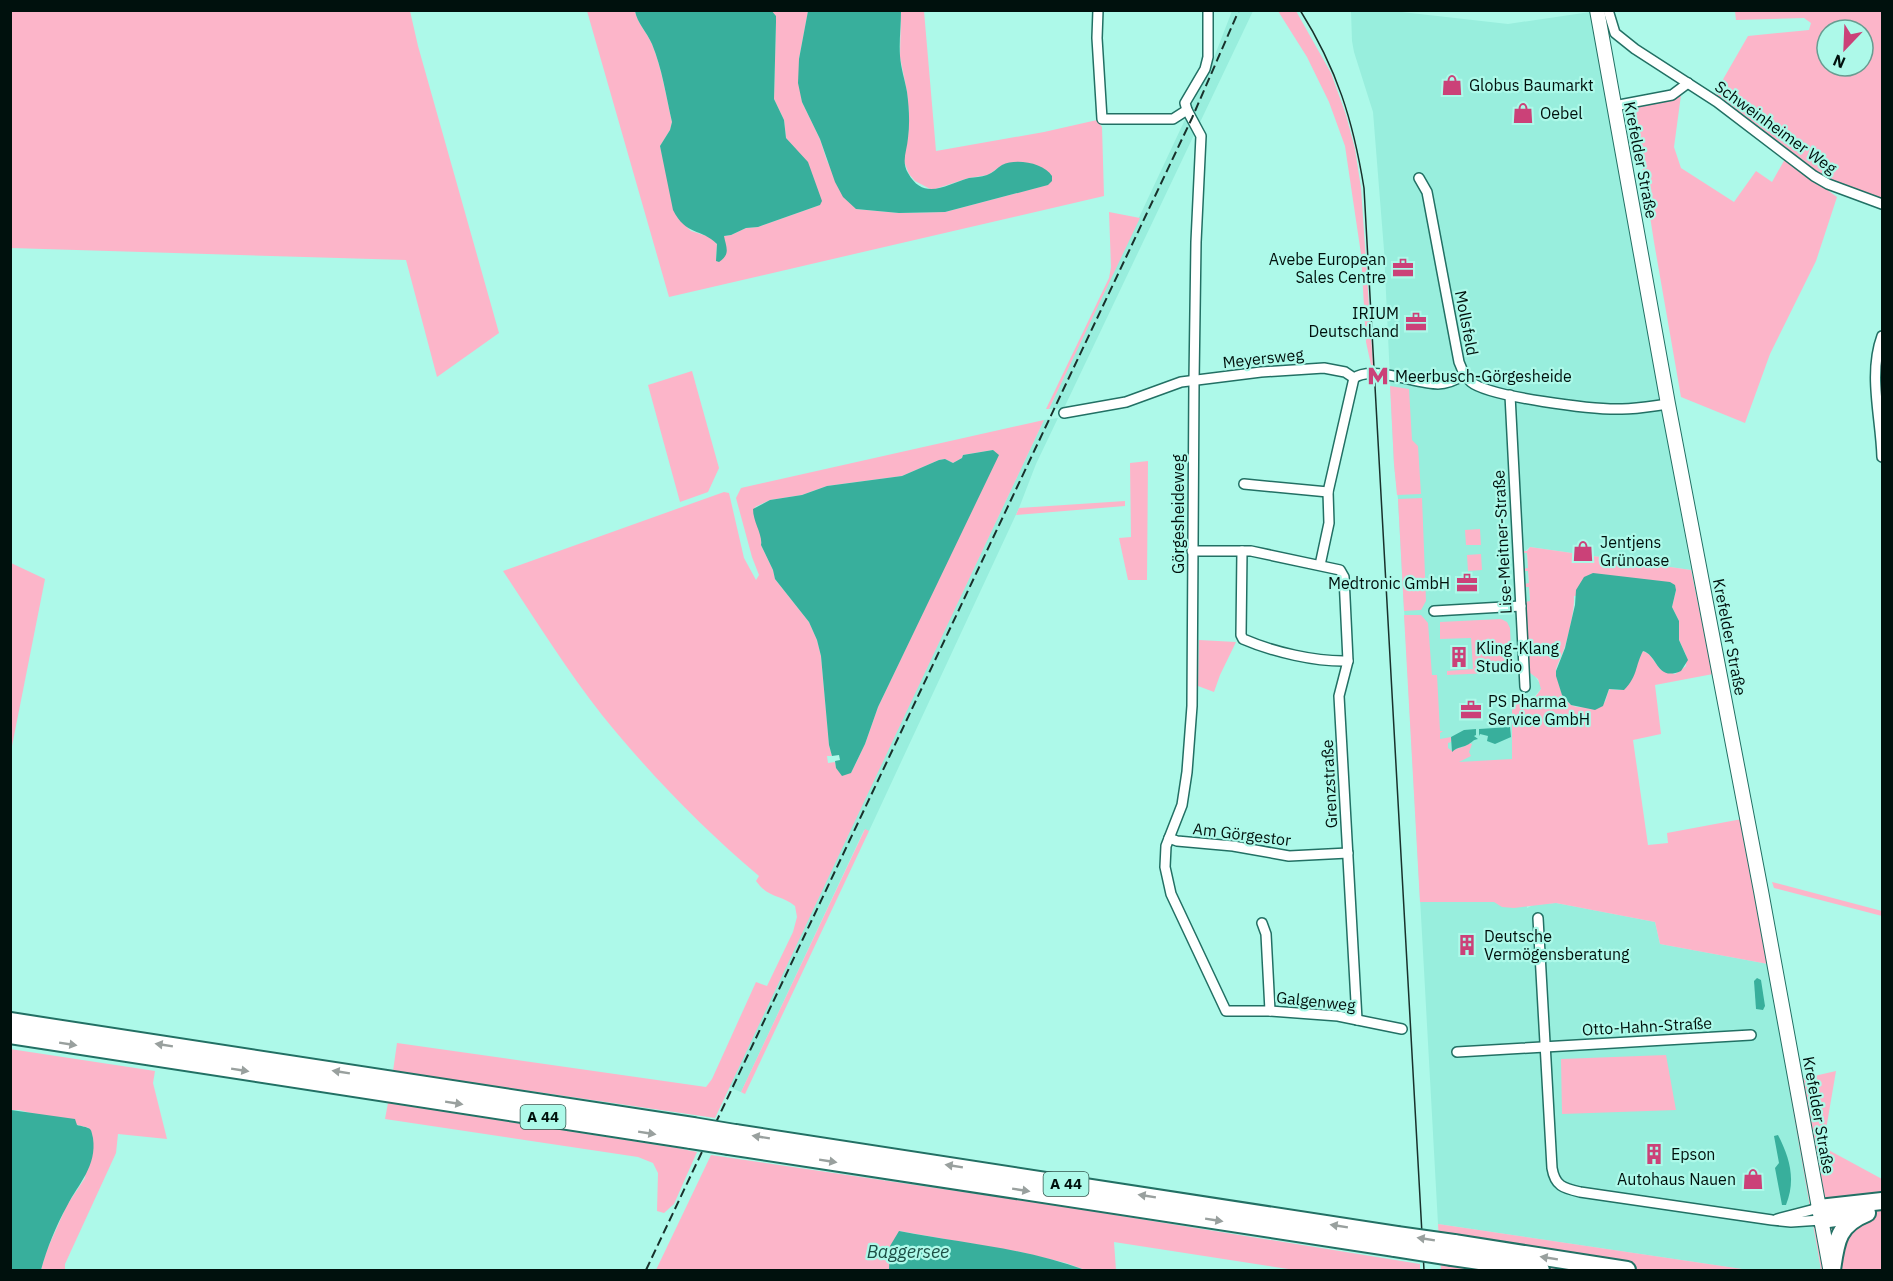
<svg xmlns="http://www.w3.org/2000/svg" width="1893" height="1281" font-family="'IBM Plex Sans',sans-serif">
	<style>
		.built { fill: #98eedd }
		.green { fill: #fcb5c9; fill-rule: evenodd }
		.water { fill: #38af9c }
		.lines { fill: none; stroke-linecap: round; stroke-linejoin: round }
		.street-casing { stroke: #227064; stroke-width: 12 }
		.secondary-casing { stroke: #227064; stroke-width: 16 }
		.highway-casing { stroke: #227064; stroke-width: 20 }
		.street { stroke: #fff; stroke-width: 9 }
		.secondary { stroke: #fff; stroke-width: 14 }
		.highway { stroke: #fff; stroke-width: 16 }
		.tram { stroke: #18312b; stroke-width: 1.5 }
		.rail { stroke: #18312b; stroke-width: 2; stroke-dasharray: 9 4.5; stroke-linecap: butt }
		.highway-bridge-casing { stroke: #227064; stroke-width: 20; stroke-linecap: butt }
		.highway-bridge { stroke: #fff; stroke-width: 16 }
		.oneway { fill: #99a09e }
		.labels { text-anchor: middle; stroke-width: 4.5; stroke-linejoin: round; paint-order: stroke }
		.shield { fill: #adf9e9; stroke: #34574f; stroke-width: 1.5 }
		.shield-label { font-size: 15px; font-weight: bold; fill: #00110d }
		.poi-label { font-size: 16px; fill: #00110d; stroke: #adf9e9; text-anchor: start }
		.street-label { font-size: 16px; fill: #00110d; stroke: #adf9e9 }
		.water-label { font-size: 18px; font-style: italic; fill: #1d4e45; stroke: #adf9e9 }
	</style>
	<rect width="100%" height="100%" fill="#adf9e9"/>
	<g class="built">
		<polygon points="1232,11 1253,11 1064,408 1049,409 1213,60"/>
		<polygon points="1351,11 1393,11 1508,24 1590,12 1691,570 1530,547 1523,553 1527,553 1528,569 1524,571 1528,571 1529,584 1524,584 1529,586 1530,602 1525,602 1534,675 1541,685 1541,689 1531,700 1525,702 1515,698 1527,908 1533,905 1556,903 1655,922 1660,944 1768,964 1821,1270 1749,1270 1438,1224 1398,499 1394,464 1384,250 1373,112 1354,52 1352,41"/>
		<polygon points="1058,418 1036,464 1019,508 869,831 864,830 741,1092 728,1087 1044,420"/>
	</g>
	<g class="green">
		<polygon points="11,10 410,11 418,46 499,333 437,377 406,260 11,248"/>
		<path d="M 587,11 L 635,11 C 637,23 647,32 652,44 C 662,69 666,96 672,122 L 670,130 L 660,146 L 677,217 L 691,231 L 710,237 L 717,244 L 716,261 L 724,236 L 731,235 L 746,228 L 758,227 L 820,205 L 791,144 L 786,138 L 784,120 L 774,99 L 776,22 L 776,16 L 771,11 L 808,11 L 799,59 L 802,102 L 820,139 L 827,161 L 856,209 L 899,213 L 945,212 L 1047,185 L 1004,164 L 988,175 L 969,178 L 932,190 L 915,181 L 909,174 L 903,159 L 908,137 L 909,116 L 907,92 L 900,57 L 901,11 L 924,11 L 936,151 L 1044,132 L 1097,120 L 1102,127 L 1104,196 L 669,297 Z"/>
		<polygon points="1278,11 1296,11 1331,73 1346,115 1355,149 1361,188 1373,365 1371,365 1366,342 1361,254 1345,146 1329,102 1307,57"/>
		<path d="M 1735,11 L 1882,11 L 1882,198 L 1847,188 L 1822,176 L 1714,95 L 1748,36 L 1809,30 L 1811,23 L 1804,18 L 1736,20 ZM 1827,30 L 1863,30 L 1863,66 L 1827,66 Z"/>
		<polygon points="1681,95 1674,147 1681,168 1734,202 1756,171 1772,182 1785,159 1837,197 1816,261 1770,354 1745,423 1681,397 1654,242 1633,108"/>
		<polygon points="1109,212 1140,218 1049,409 1046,409 1109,278 1111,267"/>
		<polygon points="692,371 719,468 708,492 680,502 648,385"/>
		<polygon points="1390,386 1409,389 1412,440 1418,446 1421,494 1397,495 1394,464"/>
		<path d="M 1044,420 L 715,1118 L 393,1071 L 397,1043 L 706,1087 L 712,1079 L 756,982 L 767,986 L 793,932 L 797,917 L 795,906 C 781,894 769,899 756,881 L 759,876 C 702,828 649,773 602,715 C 566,669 535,619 503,571 L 724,492 L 729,493 L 744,558 L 756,580 L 759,575 L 752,557 L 736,498 L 741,488 ZM 993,450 L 998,455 L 878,707 L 865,744 L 851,773 L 836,768 L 835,762 L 828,763 L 827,756 L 832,756 L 829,745 L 821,656 L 817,640 L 809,622 L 775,579 L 773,570 L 761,545 L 762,539 L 755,507 L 770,500 L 802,495 L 827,486 L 902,476 L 939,460 L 945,459 L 953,463 L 962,458 L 963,455 Z"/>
		<polygon points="1148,461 1147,580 1128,580 1119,538 1131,537 1130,463"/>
		<polygon points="1422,498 1426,601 1421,610 1404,611 1398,499"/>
		<polygon points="1125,501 1125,506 1016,515 1019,508"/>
		<polygon points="1480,529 1481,545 1466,545 1465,530"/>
		<path d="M 1530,547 L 1691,570 L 1713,674 L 1655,685 L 1661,734 L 1633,740 L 1648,845 L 1668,843 L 1667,833 L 1742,819 L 1768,964 L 1660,944 L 1655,922 L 1556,903 L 1514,908 L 1502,907 L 1494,902 L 1420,902 L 1404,615 L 1421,615 L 1428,623 L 1432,675 L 1437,675 L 1440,731 L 1443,731 L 1440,733 L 1440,739 L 1451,737 L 1451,742 L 1448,743 L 1448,748 L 1452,751 C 1458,747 1465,748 1469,743 L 1472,744 L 1469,752 L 1471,756 L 1459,762 L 1512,759 L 1512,701 L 1515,700 L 1515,697 C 1527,705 1534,700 1541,689 L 1538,679 L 1529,672 L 1525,602 L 1530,601 L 1529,587 L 1524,587 L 1524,584 L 1529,583 L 1528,571 L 1523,571 L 1523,569 L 1528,568 L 1527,553 L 1522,553 L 1522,551 L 1527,551 ZM 1676,590 L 1672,607 L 1679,621 L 1679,640 L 1686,655 L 1686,666 L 1675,674 L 1661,670 L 1649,654 L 1643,651 L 1620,690 L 1609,689 L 1605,702 C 1586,708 1567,714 1560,688 C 1559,682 1555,675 1556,669 C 1558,663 1561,657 1563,652 C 1568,640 1575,608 1574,596 Z"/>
		<polygon points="1481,554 1482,570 1468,571 1467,555"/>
		<polygon points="11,563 45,579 11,751"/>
		<polygon points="1501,619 1507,622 1510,628 1512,672 1447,675 1447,671 1473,669 1471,638 1440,639 1440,622"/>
		<polygon points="1199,640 1236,642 1220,675 1214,692 1198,686"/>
		<polygon points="865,829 869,831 745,1094 741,1092"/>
		<polygon points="1772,882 1882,911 1882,916 1774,888"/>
		<polygon points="10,1049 155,1071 153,1083 167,1139 118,1134 116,1153 65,1264 65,1270 41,1270 46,1252 67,1205 85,1178 89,1128 19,1110 11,1110"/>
		<polygon points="1666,1055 1676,1110 1562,1114 1561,1059"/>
		<polygon points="1836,1071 1823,1147 1882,1179 1882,1270 1821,1270 1788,1082"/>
		<polygon points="388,1103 677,1148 697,1152 674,1204 664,1213 657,1211 658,1173 653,1163 638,1157 385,1119"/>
		<polygon points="711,1155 1072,1208 1420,1264 1420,1270 1295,1270 1114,1242 1116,1270 1085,1270 1066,1263 1020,1252 899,1231 889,1270 656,1270"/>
		<polygon points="1438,1224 1749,1270 1441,1270"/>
	</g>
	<g class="water">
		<path d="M 771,10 L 776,16 L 776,22 L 774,99 L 784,120 L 786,138 L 808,162 L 822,201 L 820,205 L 758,227 L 746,228 L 731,235 L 724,236 C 726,247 731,254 719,262 L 716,261 L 717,244 C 701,228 686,236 673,210 L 660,146 L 670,130 L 672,122 C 666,96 662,68 652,44 C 647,32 637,23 635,11 Z"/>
		<path d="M 808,11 L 901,11 C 901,26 899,41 900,56 C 901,69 905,80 907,92 C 909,107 910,123 908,138 C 907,151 901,161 908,173 C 924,202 947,184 969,178 C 975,177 981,177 987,175 C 993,173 997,168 1002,165 C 1016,158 1044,163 1052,176 L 1052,181 L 1048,185 L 945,212 L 899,213 L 856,209 L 843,197 L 835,182 L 820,139 L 802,102 L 798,83 L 799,59 Z"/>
		<path d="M 993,450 L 999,455 L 878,707 L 865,744 L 851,773 L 842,776 L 836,768 L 835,761 L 840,760 L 839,755 L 832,756 L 829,745 L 821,656 L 817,640 L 809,622 L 775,579 L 773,570 L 761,545 C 763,535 753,522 753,509 L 770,500 L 802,495 L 827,486 L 902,476 L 939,460 L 945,459 L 953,463 L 962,458 L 963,455 Z"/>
		<path d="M 1593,573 L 1670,582 L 1675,585 L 1676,590 L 1672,607 L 1679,621 L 1679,640 L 1688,660 L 1681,671 C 1656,682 1658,655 1643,651 C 1635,666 1638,676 1624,690 L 1609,689 L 1603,706 L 1595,710 L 1571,705 L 1562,695 L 1556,676 L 1556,671 L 1565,648 L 1575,605 L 1576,590 L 1584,577 Z"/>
		<polygon points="1510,727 1511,737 1495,744 1487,741 1488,736 1480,734 1479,736 1479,729"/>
		<path d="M 1476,729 L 1476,735 L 1474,736 L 1478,739 C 1472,740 1472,743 1467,745 C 1461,748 1459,746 1452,752 L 1451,737 L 1464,730 Z"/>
		<polygon points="1757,978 1761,980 1765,1006 1763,1010 1756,1009 1754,981"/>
		<path d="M 11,1110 L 75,1119 L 77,1125 C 81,1126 87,1127 90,1129 C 92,1131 92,1135 93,1138 C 97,1166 79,1183 67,1206 C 56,1226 47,1248 41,1270 L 11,1270 Z"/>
		<path d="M 1778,1135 C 1790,1158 1796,1180 1786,1205 L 1782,1205 L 1775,1168 L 1779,1163 L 1774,1136 Z"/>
		<path d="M 899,1231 C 961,1243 1026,1248 1085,1270 L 889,1270 L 890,1246 Z"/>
	</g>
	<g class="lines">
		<defs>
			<g id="street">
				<polyline points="1098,10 1097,38 1102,119 1173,119 1187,110"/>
				<polyline points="1208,10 1208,57 1205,69 1185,103 1187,110 1201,136 1196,242 1194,381 1192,706 1187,772 1182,805 1166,846 1165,867 1171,894 1226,1011 1270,1011 1338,1016 1402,1029"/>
				<polyline points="1608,10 1615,33 1635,49 1717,102 1814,176 1828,184 1882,204"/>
				<polyline points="1614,106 1672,95 1688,83"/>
				<path d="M 1419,178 L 1427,192 L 1459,362 C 1462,370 1465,377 1471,382 C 1489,397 1595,410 1622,409 C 1637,409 1653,406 1668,404"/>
				<path d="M 1882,336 C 1868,374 1881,418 1882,457"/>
				<polyline points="1510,395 1525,687"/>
				<path d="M 1064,413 L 1126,402 L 1181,382 L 1261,372 L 1324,368 L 1345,372 L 1354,378 C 1372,365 1416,384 1438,384 C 1448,384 1456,380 1464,375"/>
				<polyline points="1244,484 1328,492"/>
				<polyline points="1192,551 1251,551 1340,570 1344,577 1348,661 1339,696 1357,1020"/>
				<path d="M 1242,551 L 1241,635 L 1243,639 C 1273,652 1316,662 1348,661"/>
				<polyline points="1320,565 1329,523 1328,492 1354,378"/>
				<polyline points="1434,611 1521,606"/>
				<polyline points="1169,838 1177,841 1233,846 1289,856 1348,853"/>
				<path d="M 1538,918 L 1552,1168 C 1555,1186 1563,1188 1580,1192 L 1772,1220 L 1791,1222 L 1821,1220"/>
				<polyline points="1262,923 1266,934 1270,1011"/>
				<polyline points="1457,1052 1751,1035"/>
				<polyline points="1777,1219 1819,1208"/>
			</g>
			<polyline id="secondary" points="1597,10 1668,404 1761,891 1830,1268"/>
			<g id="highway">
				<polyline points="10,1021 693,1126"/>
				<polyline points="10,1035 691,1140"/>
				<polyline points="735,1133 1397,1235"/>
				<polyline points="729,1146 1395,1248"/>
				<polyline points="1819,1208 1882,1201"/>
				<polyline points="1821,1220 1850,1216"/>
				<polyline points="1454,1243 1627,1270"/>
				<polyline points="1452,1257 1541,1270"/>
				<path d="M 1832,1270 C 1836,1242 1837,1225 1867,1213"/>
			</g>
		</defs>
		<use href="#street" class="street-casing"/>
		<use href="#secondary" class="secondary-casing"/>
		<use href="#highway" class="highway-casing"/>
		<use href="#street" class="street"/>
		<use href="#secondary" class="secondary"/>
		<use href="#highway" class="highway"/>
		<path class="tram" d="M 1300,10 C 1337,69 1353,120 1364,188 L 1424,1270"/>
		<polyline class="rail" points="646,1270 1192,118 1239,10"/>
		<defs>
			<g id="highway-bridge">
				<polyline points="693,1126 735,1133"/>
				<polyline points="691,1140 729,1146"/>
				<polyline points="1397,1235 1454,1243"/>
				<polyline points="1395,1248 1452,1257"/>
			</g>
		</defs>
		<use href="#highway-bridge" class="highway-bridge-casing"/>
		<use href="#highway-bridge" class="highway-bridge"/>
	</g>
	<defs><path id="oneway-solid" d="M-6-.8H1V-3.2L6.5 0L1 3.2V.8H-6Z" transform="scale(1.5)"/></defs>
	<g class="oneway">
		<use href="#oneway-solid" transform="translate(68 1044) rotate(9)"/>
		<use href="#oneway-solid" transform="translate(164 1045) rotate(-171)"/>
		<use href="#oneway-solid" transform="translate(240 1070) rotate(9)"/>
		<use href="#oneway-solid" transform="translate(341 1072) rotate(-171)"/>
		<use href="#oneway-solid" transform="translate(454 1103) rotate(9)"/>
		<use href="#oneway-solid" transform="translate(647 1133) rotate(9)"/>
		<use href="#oneway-solid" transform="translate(761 1137) rotate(-171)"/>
		<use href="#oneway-solid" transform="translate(828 1161) rotate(9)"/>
		<use href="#oneway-solid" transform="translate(954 1166) rotate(-171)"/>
		<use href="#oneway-solid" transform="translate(1021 1190) rotate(9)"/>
		<use href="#oneway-solid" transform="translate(1147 1196) rotate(-171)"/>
		<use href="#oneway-solid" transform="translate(1214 1220) rotate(9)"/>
		<use href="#oneway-solid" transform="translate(1339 1226) rotate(-171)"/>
		<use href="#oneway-solid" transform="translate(1426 1239) rotate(-171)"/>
		<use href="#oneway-solid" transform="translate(1549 1258) rotate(-171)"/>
	</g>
	<defs>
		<symbol id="shop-bare" viewBox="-9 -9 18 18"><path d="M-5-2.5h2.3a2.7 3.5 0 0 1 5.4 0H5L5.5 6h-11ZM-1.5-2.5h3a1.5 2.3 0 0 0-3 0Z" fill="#cb4178" stroke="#adf9e9" stroke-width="2.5" paint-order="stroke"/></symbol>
		<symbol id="office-bare" viewBox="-9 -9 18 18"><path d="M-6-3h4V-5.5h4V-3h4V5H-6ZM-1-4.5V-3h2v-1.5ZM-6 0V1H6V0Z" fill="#cb4178" stroke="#adf9e9" stroke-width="2.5" paint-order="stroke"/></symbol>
		<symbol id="metro-bare" viewBox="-9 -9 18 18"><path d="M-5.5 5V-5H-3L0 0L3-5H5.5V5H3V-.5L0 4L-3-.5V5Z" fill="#cb4178" stroke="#adf9e9" stroke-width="2.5" paint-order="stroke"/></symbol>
		<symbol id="building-bare" viewBox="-9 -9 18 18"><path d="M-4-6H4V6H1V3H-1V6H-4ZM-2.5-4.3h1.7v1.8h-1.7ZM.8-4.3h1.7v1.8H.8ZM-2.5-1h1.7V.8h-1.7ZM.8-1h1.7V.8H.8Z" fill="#cb4178" stroke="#adf9e9" stroke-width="2.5" paint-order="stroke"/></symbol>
	</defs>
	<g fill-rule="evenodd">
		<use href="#shop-bare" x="1437" y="70" width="30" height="30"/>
		<use href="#shop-bare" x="1508" y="98" width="30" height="30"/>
		<use href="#office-bare" x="1388" y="253" width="30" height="30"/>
		<use href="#office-bare" x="1401" y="307" width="30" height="30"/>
		<use href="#metro-bare" x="1363" y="361" width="30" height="30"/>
		<use href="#shop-bare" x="1568" y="536" width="30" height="30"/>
		<use href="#office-bare" x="1452" y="568" width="30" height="30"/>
		<use href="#building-bare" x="1444" y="642" width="30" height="30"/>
		<use href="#office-bare" x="1456" y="695" width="30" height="30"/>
		<use href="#building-bare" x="1452" y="930" width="30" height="30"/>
		<use href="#building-bare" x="1639" y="1139" width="30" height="30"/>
		<use href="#shop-bare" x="1738" y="1164" width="30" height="30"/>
	</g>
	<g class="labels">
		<g class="shield">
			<rect x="520.5" y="1105" width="45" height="24" rx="4.5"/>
			<rect x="1043.5" y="1172" width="45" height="24" rx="4.5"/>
		</g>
		<g class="shield-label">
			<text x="543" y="1122">A 44</text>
			<text x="1066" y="1189">A 44</text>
		</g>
		<g class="poi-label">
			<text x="1469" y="91">Globus Baumarkt</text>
			<text x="1540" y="119">Oebel</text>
			<text x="1386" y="265" text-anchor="end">Avebe European<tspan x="1386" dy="18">Sales Centre</tspan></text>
			<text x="1399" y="319" text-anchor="end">IRIUM<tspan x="1399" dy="18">Deutschland</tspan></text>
			<text x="1395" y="382">Meerbusch-Görgesheide</text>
			<text x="1600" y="548">Jentjens<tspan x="1600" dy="18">Grünoase</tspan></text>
			<text x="1450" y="589" text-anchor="end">Medtronic GmbH</text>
			<text x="1476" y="654">Kling-Klang<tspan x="1476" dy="18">Studio</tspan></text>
			<text x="1488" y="707">PS Pharma<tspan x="1488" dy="18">Service GmbH</tspan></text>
			<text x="1484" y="942">Deutsche<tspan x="1484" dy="18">Vermögensberatung</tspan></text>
			<text x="1671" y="1160">Epson</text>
			<text x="1736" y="1185" text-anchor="end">Autohaus Nauen</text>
		</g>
		<g class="street-label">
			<text transform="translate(1776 127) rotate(36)" y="6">Schweinheimer Weg</text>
			<text transform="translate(1641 160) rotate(79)" y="6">Krefelder Straße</text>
			<text transform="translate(1467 323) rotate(79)" y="6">Mollsfeld</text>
			<text transform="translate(1263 358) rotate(-6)" y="6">Meyersweg</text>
			<text transform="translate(1178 514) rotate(-90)" y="6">Görgesheideweg</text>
			<text transform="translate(1502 542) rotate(-93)" y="6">Lise-Meitner-Straße</text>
			<text transform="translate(1730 637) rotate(79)" y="6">Krefelder Straße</text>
			<text transform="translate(1329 784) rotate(-93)" y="6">Grenzstraße</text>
			<text transform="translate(1242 834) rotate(7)" y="6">Am Görgestor</text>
			<text transform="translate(1316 1001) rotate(6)" y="6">Galgenweg</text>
			<text transform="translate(1647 1026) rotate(-3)" y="6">Otto-Hahn-Straße</text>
			<text transform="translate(1819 1115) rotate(80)" y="6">Krefelder Straße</text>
		</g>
		<g class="water-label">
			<text x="908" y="1258">Baggersee</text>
		</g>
	</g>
	<rect width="1893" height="1281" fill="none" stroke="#00110d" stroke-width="24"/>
	<g transform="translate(1845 48) rotate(203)"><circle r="28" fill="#adf9e9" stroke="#689c91" stroke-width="1.5"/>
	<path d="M0-4.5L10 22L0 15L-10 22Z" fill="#cb4178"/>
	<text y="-9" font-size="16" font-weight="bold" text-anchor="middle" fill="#00110d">N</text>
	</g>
</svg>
